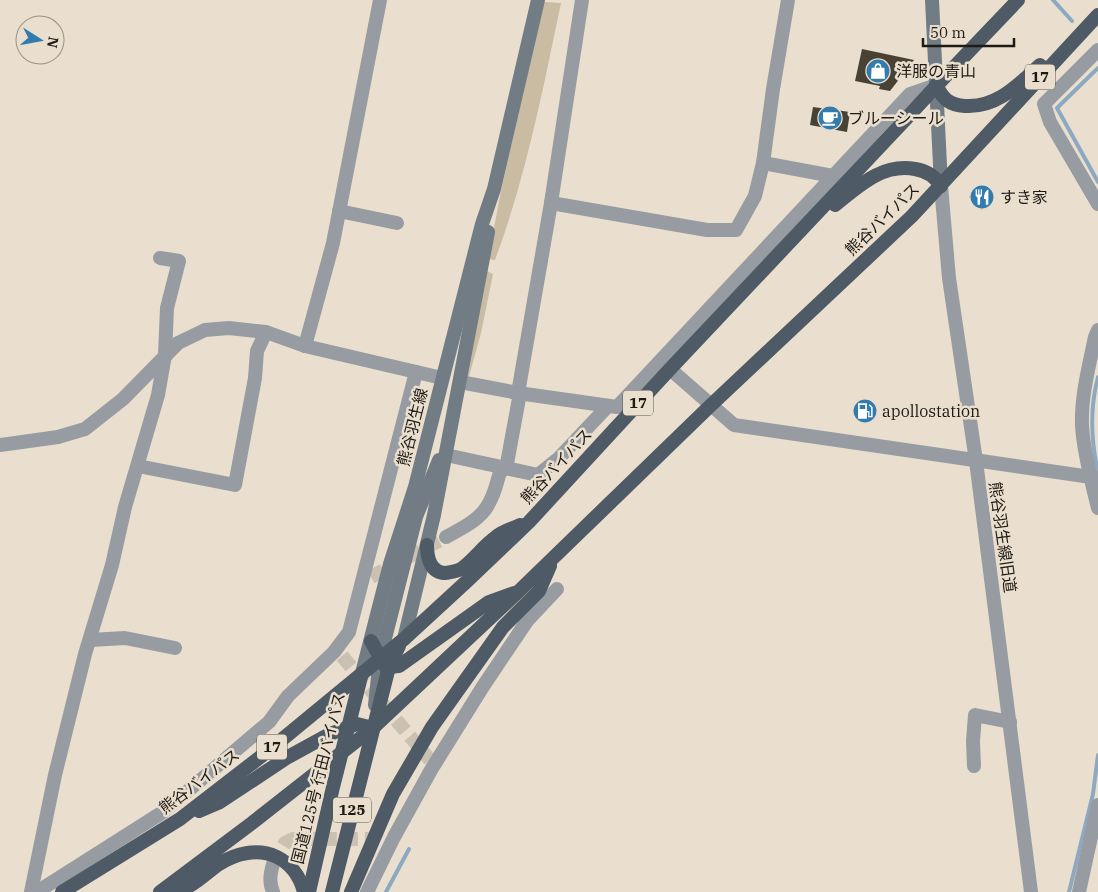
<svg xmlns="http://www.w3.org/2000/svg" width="1098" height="892" font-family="'IBM Plex Serif','Noto Sans JP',serif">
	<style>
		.green { fill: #cabba3 }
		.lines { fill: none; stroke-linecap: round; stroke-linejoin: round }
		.stream { stroke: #8ca9c1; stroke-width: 4 }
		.building { fill: #494133 }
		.minor-tunnel { stroke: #cbc1b2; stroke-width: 14; stroke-dasharray: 14 7; stroke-linecap: butt }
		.minor { stroke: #969ca2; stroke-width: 14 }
		.tertiary { stroke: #969ca2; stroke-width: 14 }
		.secondary { stroke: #727c84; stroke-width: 14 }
		.trunk { stroke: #4e5a65; stroke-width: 14 }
		.labels { text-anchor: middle; stroke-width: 5; stroke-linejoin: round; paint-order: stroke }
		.shield { fill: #eadfce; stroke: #5b554c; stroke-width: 1 }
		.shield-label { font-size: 15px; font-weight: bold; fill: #1e1a14 }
		.poi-label { font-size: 16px; fill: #1e1a14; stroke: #eadfce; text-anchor: start }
		.street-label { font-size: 16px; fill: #1e1a14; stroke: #eadfce }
	</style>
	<rect width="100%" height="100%" fill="#eadfce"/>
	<g class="green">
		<path d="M 544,2 L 561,3 C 543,89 526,177 495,260 L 488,259 L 501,191 Z"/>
		<polygon points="485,270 493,274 481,333 468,380 466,378"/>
	</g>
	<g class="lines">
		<g class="stream">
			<polyline points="1053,0 1072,21"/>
			<polyline points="1098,68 1057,108 1098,182"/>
			<path d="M 1098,377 C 1090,407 1091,441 1098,472"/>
			<polyline points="386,892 409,849"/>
			<polyline points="1069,892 1093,794 1098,755"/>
		</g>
	</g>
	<g class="building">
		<polygon points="862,49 914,60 890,91 879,89 880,86 855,81"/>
		<polygon points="813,107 850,112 847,132 810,125"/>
		<polygon points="980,185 994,198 982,210 969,197"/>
	</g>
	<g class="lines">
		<g class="minor-tunnel">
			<polyline points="371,577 446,537"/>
			<polyline points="342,656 430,760"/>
			<polyline points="273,864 285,843 293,839 385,839"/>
		</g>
		<g class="minor">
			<polyline points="1098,50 1044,104 1050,122 1098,204"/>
			<polyline points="763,163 833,176"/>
			<polyline points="551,203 707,230 736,230 755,196 763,163 773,89 788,0"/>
			<polyline points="339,211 397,223"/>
			<path d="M 1098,330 L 1095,337 C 1089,366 1081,396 1082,425 C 1083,450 1092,484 1098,508"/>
			<polyline points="305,346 333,243 380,0"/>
			<polyline points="670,369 734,425 1098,478"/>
			<polyline points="460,382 518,393 617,407 910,94 936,85"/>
			<polyline points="518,393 551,203 582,0"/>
			<polyline points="0,445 58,437 85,429 123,399 178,343 205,330 229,328 266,332 305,346 442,378"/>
			<polyline points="446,455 538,475 558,459 608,406"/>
			<polyline points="138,466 235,485 255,378 257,351 266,332"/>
			<polyline points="506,469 520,393"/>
			<path d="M 446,537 C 486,516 490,510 501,468"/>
			<polyline points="90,640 125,638 175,648"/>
			<polyline points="974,766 973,741 975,715 1010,722"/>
			<path d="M 273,864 C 270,875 269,882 273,892"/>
			<polyline points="31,892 55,775 85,654 112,565 125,507 158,395 165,355 167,308 179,261 160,258"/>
			<polyline points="37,892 163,812 269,722 288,696 334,652 349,632 416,372"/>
			<polyline points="367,892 394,837 431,770 482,688 527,621 557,589"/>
			<polyline points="1079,892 1098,805"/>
		</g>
		<polyline class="tertiary" points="941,186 949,278 976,461 1031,892"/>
		<g class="secondary">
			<polyline points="932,0 941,186"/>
			<polyline points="404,639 434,515 488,232"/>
			<polyline points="362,673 390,564 415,487 482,224 494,189 538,0"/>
			<polyline points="375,705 380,658 416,517 439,460"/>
		</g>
		<g class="trunk">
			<path d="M 936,85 C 943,99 949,105 965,106 C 997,108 1018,85 1040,65"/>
			<path d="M 835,205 C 859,186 882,163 915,169 C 927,171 935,176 941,186"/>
			<path d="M 427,545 C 427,557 430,573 446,573 C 451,572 457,571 461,569 C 474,560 483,546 496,537 C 502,531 512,529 520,525"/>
			<polyline points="371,641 385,666 389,667 399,666 489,602 514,593"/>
			<polyline points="199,811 220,802 288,757 330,734 357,724 373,728"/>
			<path d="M 62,892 L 180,819 L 268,751 L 404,639 L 466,582 L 529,522 L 670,369 L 904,121 C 941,80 980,40 1018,0"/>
			<polyline points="160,892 252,823 373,728 519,591 710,406 912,216 1098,15"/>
			<path d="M 173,892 C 179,890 185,887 191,885 C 201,879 209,871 219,864 C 236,853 258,848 277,857 C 291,864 300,877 304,892"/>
			<polyline points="309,892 333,787 362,673"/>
			<polyline points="332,892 389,667 399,646"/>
			<polyline points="351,892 393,794 432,727 503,627 539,591 550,566"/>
		</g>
	</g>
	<defs>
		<symbol id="shop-disc" viewBox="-11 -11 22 22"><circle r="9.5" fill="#317baf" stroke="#eadfce"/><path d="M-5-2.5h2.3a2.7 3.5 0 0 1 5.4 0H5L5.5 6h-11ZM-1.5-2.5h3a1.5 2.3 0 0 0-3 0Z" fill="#fff"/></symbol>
		<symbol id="cafe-disc" viewBox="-11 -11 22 22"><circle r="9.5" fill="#317baf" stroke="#eadfce"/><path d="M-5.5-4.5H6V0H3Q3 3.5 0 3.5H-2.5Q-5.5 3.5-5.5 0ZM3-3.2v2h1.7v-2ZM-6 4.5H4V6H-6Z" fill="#fff"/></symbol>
		<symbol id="restaurant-disc" viewBox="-11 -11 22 22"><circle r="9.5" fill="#317baf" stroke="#eadfce"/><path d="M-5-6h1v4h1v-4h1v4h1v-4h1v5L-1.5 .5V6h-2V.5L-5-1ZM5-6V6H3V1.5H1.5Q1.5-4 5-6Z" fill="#fff"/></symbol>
		<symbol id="fuel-disc" viewBox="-11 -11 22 22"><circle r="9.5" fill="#317baf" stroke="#eadfce"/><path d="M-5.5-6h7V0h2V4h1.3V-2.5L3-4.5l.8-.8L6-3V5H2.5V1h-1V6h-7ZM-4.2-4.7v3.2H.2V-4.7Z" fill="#fff"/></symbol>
	</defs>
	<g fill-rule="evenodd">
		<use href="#shop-disc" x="864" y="57" width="28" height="28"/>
		<use href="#cafe-disc" x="816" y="104" width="28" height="28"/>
		<use href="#restaurant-disc" x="968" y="183" width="28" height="28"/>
		<use href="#fuel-disc" x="851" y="397" width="28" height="28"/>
	</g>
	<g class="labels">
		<g class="shield">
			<rect x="1025" y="64.5" width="30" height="25" rx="4"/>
			<rect x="623" y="390.5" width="30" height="25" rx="4"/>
			<rect x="257" y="734.5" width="30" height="25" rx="4"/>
			<rect x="333" y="797.5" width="38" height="25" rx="4"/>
		</g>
		<g class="shield-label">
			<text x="1040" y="82">17</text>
			<text x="638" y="408">17</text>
			<text x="272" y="752">17</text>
			<text x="352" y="815">125</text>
		</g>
		<g class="poi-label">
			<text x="896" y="77">洋服の青山</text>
			<text x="848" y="124">ブルーシール</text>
			<text x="1000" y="203">すき家</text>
			<text x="882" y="417">apollostation</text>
		</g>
		<g class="street-label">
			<text transform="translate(882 219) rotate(-44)" y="6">熊谷バイパス</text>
			<text transform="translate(412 427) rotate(-76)" y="6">熊谷羽生線</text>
			<text transform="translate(556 466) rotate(-47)" y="6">熊谷バイパス</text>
			<text transform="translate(1003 537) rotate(82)" y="6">熊谷羽生線旧道</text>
			<text transform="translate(318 778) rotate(-76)" y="6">国道125号 行田バイパス</text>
			<text transform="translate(199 781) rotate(-37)" y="6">熊谷バイパス</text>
		</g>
	</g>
	<g transform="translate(40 40) rotate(101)"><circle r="24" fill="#eadfce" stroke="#989084"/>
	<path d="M0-4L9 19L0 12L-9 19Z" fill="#317baf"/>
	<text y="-8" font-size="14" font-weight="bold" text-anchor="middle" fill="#1e1a14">N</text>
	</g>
	<path d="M923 38v8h91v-8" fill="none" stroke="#1e1a14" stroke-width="2.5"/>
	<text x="930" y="38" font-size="15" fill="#1e1a14" stroke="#eadfce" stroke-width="4" paint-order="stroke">50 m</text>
</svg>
